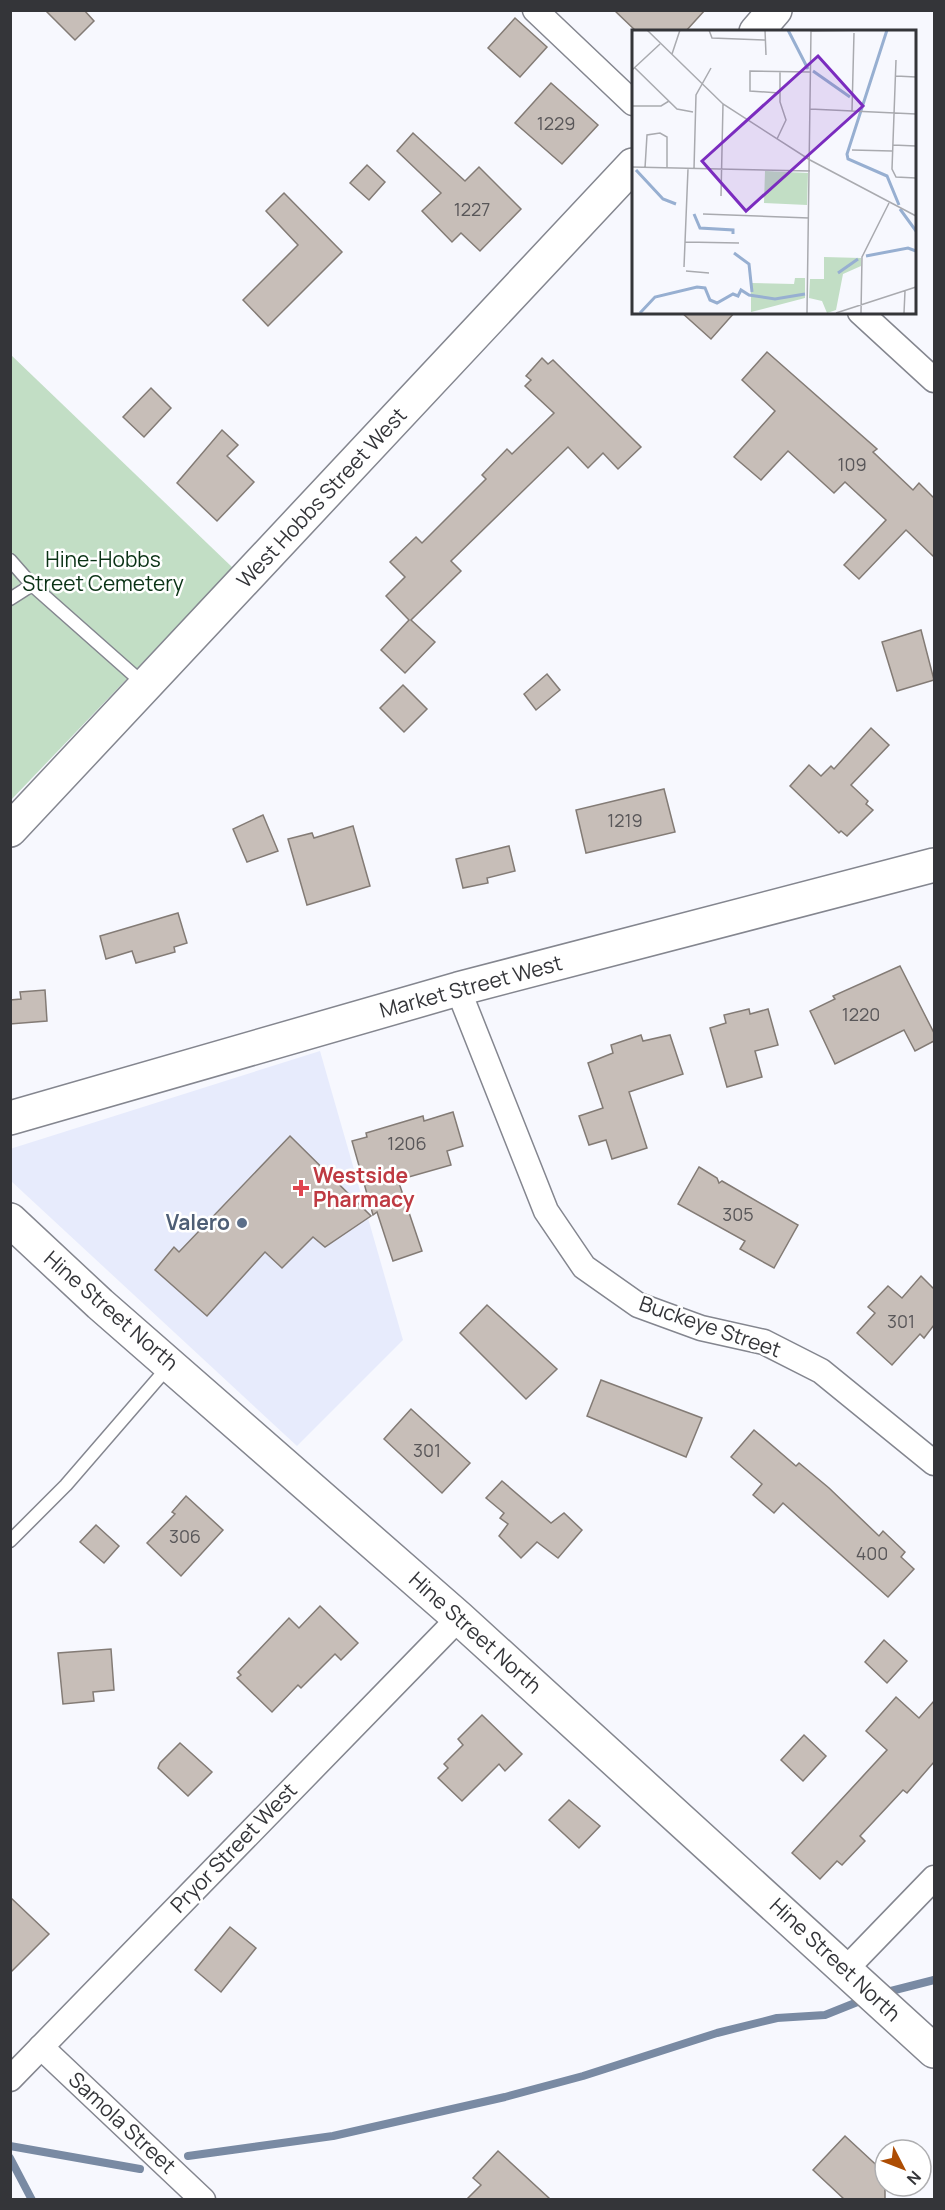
<svg xmlns="http://www.w3.org/2000/svg" width="945" height="2210" font-family="Manrope,sans-serif">
	<style>
		.built { fill: #e7ebfc }
		.green { fill: #c2dec5 }
		.lines { fill: none; stroke-linecap: round; stroke-linejoin: round }
		.stream { stroke: #798aa3; stroke-width: 8 }
		.building { fill: #c7beb8; stroke: #837b75; stroke-width: 1.5 }
		.lane-casing { stroke: #84868f; stroke-width: 15 }
		.street-casing { stroke: #84868f; stroke-width: 27 }
		.secondary-casing { stroke: #84868f; stroke-width: 36 }
		.lane { stroke: #fff; stroke-width: 12 }
		.street { stroke: #fff; stroke-width: 24 }
		.secondary { stroke: #fff; stroke-width: 33 }
		.health-dot { fill: #e0444e; stroke: #fff; stroke-width: 2 }
		.service-dot { fill: #5c6f8a; stroke: #fff; stroke-width: 2 }
		.labels { text-anchor: middle; stroke-width: 5; stroke-linejoin: round; paint-order: stroke }
		.number-label { font-size: 18px; fill: #595759 }
		.street-label { font-size: 21px; fill: #343539; stroke: #fff }
		.park-label { font-size: 21px; fill: #0a3215; stroke: #fff }
		.health-label { font-size: 21px; font-weight: bold; fill: #be3a42; stroke: #fff; text-anchor: start }
		.service-label { font-size: 21px; font-weight: bold; fill: #4e5e75; stroke: #fff; text-anchor: end }
		.inset-river { fill: none; stroke: #97afd1; stroke-width: 3 }
		.inset-road { fill: none; stroke: #a9aaaf; stroke-width: 1.5 }
		.view { fill: #7b2cbf; fill-opacity: 0.15; stroke: #7b2cbf; stroke-width: 3 }
		.inset-edge { fill: none; stroke: #343539; stroke-width: 3 }
	</style>
	<rect width="100%" height="100%" fill="#f7f8fe"/>
	<polygon class="built" points="320,1051 403,1340 297,1446 11,1181 10,1149"/>
	<polygon class="green" points="10,354 233,568 11,800 10,800"/>
	<g class="lines">
		<g class="stream">
			<polyline points="883,1993 934,1980"/>
			<polyline points="10,2146 140,2169"/>
			<polyline points="188,2156 333,2136 505,2097 583,2076 717,2033 777,2018 825,2015 865,1999"/>
			<polyline points="10,2158 32,2200"/>
		</g>
	</g>
	<g class="building">
		<polygon points="45,10 84,10 94,21 75,40"/>
		<polygon points="614,10 705,10 685,32 637,32"/>
		<polygon points="515,18 547,47 520,77 488,48"/>
		<polygon points="551,83 598,125 562,164 515,123"/>
		<polygon points="413,133 465,181 479,167 521,209 480,251 461,233 452,242 422,211 441,193 397,151"/>
		<polygon points="367,165 385,182 369,200 350,183"/>
		<polygon points="284,193 342,252 268,326 243,300 298,245 266,211"/>
		<polygon points="681,312 735,312 711,339"/>
		<polygon points="767,352 877,449 873,452 913,490 919,483 934,498 934,557 906,530 859,579 844,565 886,520 845,482 834,493 788,451 761,480 734,457 775,411 742,380"/>
		<polygon points="542,358 548,364 553,360 641,447 618,469 603,453 588,468 568,447 451,561 461,571 411,620 435,642 405,673 381,650 409,620 386,596 405,577 390,562 416,537 422,543 486,479 482,475 507,449 512,454 554,413 525,386 531,380 526,376"/>
		<polygon points="151,388 171,408 144,437 123,417"/>
		<polygon points="222,430 238,445 227,456 254,482 217,521 177,483"/>
		<polygon points="921,630 934,680 897,691 882,642"/>
		<polygon points="547,674 560,690 536,710 524,694"/>
		<polygon points="403,685 427,709 404,732 380,708"/>
		<polygon points="871,728 889,745 851,785 868,801 866,804 873,810 847,836 841,831 839,833 790,786 809,765 821,776 831,766 834,769"/>
		<polygon points="664,789 675,832 586,853 576,810"/>
		<polygon points="263,815 278,851 247,862 233,829"/>
		<polygon points="353,826 370,886 307,905 288,839 312,833 314,838"/>
		<polygon points="509,846 515,871 487,878 488,883 463,888 456,859"/>
		<polygon points="178,913 187,943 174,947 175,952 136,963 132,951 106,959 100,936"/>
		<polygon points="900,966 934,1033 934,1041 915,1051 904,1030 835,1064 810,1011 835,999 833,996"/>
		<polygon points="45,990 47,1021 10,1024 10,1000 21,999 20,992"/>
		<polygon points="749,1009 750,1014 768,1009 778,1045 755,1051 762,1077 727,1087 710,1028 726,1023 724,1015"/>
		<polygon points="641,1035 643,1041 670,1035 683,1074 629,1092 647,1148 612,1159 606,1140 589,1145 579,1116 603,1108 588,1063 613,1053 611,1045"/>
		<polygon points="453,1112 463,1146 447,1151 451,1165 398,1180 422,1251 393,1261 377,1212 373,1215 352,1141 367,1137 366,1133 423,1116 424,1121"/>
		<polygon points="290,1136 371,1216 325,1247 313,1237 282,1268 265,1252 207,1316 155,1270 174,1247 179,1252"/>
		<polygon points="699,1167 717,1178 719,1183 722,1181 798,1225 774,1268 740,1249 745,1241 678,1204"/>
		<polygon points="921,1276 934,1289 934,1325 924,1338 920,1334 892,1365 857,1333 875,1313 868,1307 888,1286 902,1298"/>
		<polygon points="487,1305 557,1369 526,1399 460,1333"/>
		<polygon points="601,1380 702,1418 686,1457 587,1416"/>
		<polygon points="411,1409 470,1463 442,1493 384,1439"/>
		<polygon points="754,1430 796,1466 799,1463 829,1488 879,1536 883,1531 905,1552 901,1557 914,1569 888,1597 783,1503 774,1513 753,1495 762,1484 731,1457"/>
		<polygon points="502,1481 551,1523 564,1513 582,1530 558,1558 537,1542 521,1558 499,1536 508,1524 500,1518 504,1513 486,1498"/>
		<polygon points="186,1496 223,1530 181,1576 147,1543 175,1514 172,1512"/>
		<polygon points="96,1525 119,1546 104,1563 80,1542"/>
		<polygon points="320,1606 358,1643 341,1660 335,1654 301,1688 298,1685 272,1712 237,1678 241,1675 238,1672 289,1618 299,1628"/>
		<polygon points="884,1640 907,1661 887,1683 865,1662"/>
		<polygon points="111,1649 114,1690 93,1692 94,1701 63,1704 58,1653"/>
		<polygon points="896,1697 919,1718 934,1701 934,1762 907,1793 903,1790 860,1836 865,1841 842,1865 837,1861 820,1879 792,1853 887,1750 866,1731"/>
		<polygon points="482,1715 522,1754 505,1771 499,1764 462,1801 438,1778 448,1768 444,1764 463,1745 458,1739"/>
		<polygon points="804,1735 826,1756 803,1781 781,1760"/>
		<polygon points="180,1743 212,1772 188,1796 158,1768 160,1763"/>
		<polygon points="569,1800 600,1826 579,1848 549,1820"/>
		<polygon points="10,1897 49,1934 10,1973"/>
		<polygon points="230,1927 256,1948 221,1992 195,1970"/>
		<polygon points="845,2136 885,2173 885,2199 844,2199 813,2170"/>
		<polygon points="498,2151 550,2199 467,2199 481,2185 473,2178"/>
	</g>
	<g class="lines">
		<defs>
			<g id="lane">
				<polyline points="10,560 32,585 145,685"/>
				<polyline points="10,599 32,585"/>
				<polyline points="10,1541 66,1485 168,1367"/>
			</g>
			<g id="street">
				<polyline points="535,10 633,103"/>
				<polyline points="860,312 934,380"/>
				<polyline points="458,989 546,1211 584,1267 638,1305 701,1328 764,1342 821,1371 934,1463"/>
				<polyline points="846,1969 934,1878"/>
				<polyline points="41,2047 203,2200"/>
				<polyline points="10,2079 459,1618"/>
			</g>
			<g id="secondary">
				<polyline points="756,32 775,10"/>
				<polyline points="10,830 633,165"/>
				<polyline points="10,1118 458,989 934,865"/>
				<polyline points="10,1220 100,1304 459,1618 934,2051"/>
			</g>
		</defs>
		<use href="#lane" class="lane-casing"/>
		<use href="#street" class="street-casing"/>
		<use href="#secondary" class="secondary-casing"/>
		<use href="#lane" class="lane"/>
		<use href="#street" class="street"/>
		<use href="#secondary" class="secondary"/>
	</g>
	<path class="health-dot" d="M298 1179h6v6h6v6h-6v6h-6v-6h-6v-6h6z"/>
	<circle class="service-dot" cx="242" cy="1223" r="6"/>
	<g class="labels">
		<g class="number-label">
			<text x="556" y="130">1229</text>
			<text x="472" y="216">1227</text>
			<text x="852" y="471">109</text>
			<text x="625" y="827">1219</text>
			<text x="861" y="1021">1220</text>
			<text x="407" y="1150">1206</text>
			<text x="738" y="1221">305</text>
			<text x="901" y="1328">301</text>
			<text x="427" y="1457">301</text>
			<text x="185" y="1543">306</text>
			<text x="872" y="1560">400</text>
		</g>
		<g class="street-label">
			<text transform="translate(322 498) rotate(-47)" y="7">West Hobbs Street West</text>
			<text transform="translate(471 987) rotate(-15)" y="7">Market Street West</text>
			<text transform="translate(111 1311) rotate(41)" y="7">Hine Street North</text>
			<text transform="translate(710 1327) rotate(19)" y="7">Buckeye Street</text>
			<text transform="translate(475 1633) rotate(42)" y="7">Hine Street North</text>
			<text transform="translate(234 1848) rotate(-46)" y="7">Pryor Street West</text>
			<text transform="translate(835 1960) rotate(43)" y="7">Hine Street North</text>
			<text transform="translate(122 2123) rotate(43)" y="7">Samola Street</text>
		</g>
		<g class="park-label">
			<text x="103" y="567">Hine-Hobbs<tspan x="103" dy="24">Street Cemetery</tspan></text>
		</g>
		<g class="health-label">
			<text x="313" y="1183">Westside<tspan x="313" dy="24">Pharmacy</tspan></text>
		</g>
		<g class="service-label">
			<text x="230" y="1230">Valero</text>
		</g>
	</g>
	<g transform="translate(632 30)">
		<rect width="284" height="284" fill="#f7f8fe"/>
		<path d="M 133,141 L 176,143 L 175,175 L 132,173 ZM 192,227 L 229,228 L 229,236 L 211,244 L 204,280 L 195,283 L 190,271 L 177,268 L 178,249 L 192,249 ZM 163,248 L 173,248 L 173,268 L 119,282 L 119,253 L 162,254 Z" fill="#c2dec5"/>
		<path class="inset-river" d="M 156,0 L 176,39M 255,0 L 215,124 L 216,129 L 255,146 L 267,175M 181,41 L 218,67M 4,140 L 31,169 L 44,174M 268,179 L 284,201M 62,184 L 68,198 L 101,200 L 101,204M 102,223 L 117,234 L 120,262M 234,226 L 276,218 L 284,221M 206,243 L 226,229M 8,283 L 23,267 L 65,257 L 73,258 L 78,270 L 85,273 L 101,264 L 106,266 L 109,260 L 117,265 L 143,269 L 173,264"/>
		<path class="inset-road" d="M 15,0 L 91,74 L 178,130 L 284,186M 77,0 L 80,8 L 133,10M 133,0 L 134,25M 179,1 L 239,0M 40,24 L 48,0M 264,30 L 260,139 L 264,147 L 284,148M 3,38 L 45,79 L 61,82M 0,40 L 28,14M 264,46 L 284,47M 147,63 L 118,61 L 118,41 L 178,42M 0,76 L 29,76 L 37,71M 178,79 L 284,84M 220,81 L 222,3M 145,109 L 154,90 L 148,72 L 148,41M 261,115 L 284,116M 220,120 L 260,121M 0,137 L 178,141M 13,138 L 15,105 L 28,103 L 35,107 L 35,138M 62,139 L 64,65 L 79,38M 89,166 L 91,74M 71,184 L 177,188M 53,212 L 107,213M 52,237 L 56,139M 54,241 L 77,243M 175,283 L 179,0M 204,283 L 284,257M 229,283 L 230,227 L 257,173M 272,283 L 273,261"/>
		<path class="view" d="M 186,26 L 231,76 L 114,181 L 70,131 Z"/>
		<rect width="284" height="284" class="inset-edge"/>
	</g>
	<rect width="945" height="2210" fill="none" stroke="#343539" stroke-width="24"/>
	<g transform="translate(903 2168) rotate(132)"><circle r="28" fill="#ffffff" stroke="#aeaeb0" stroke-width="1.5"/>
	<path d="M0-4.5L10 22L0 15L-10 22Z" fill="#ad4d04"/>
	<text y="-9" font-size="16" font-weight="bold" text-anchor="middle" fill="#343539">N</text>
	</g>
</svg>
